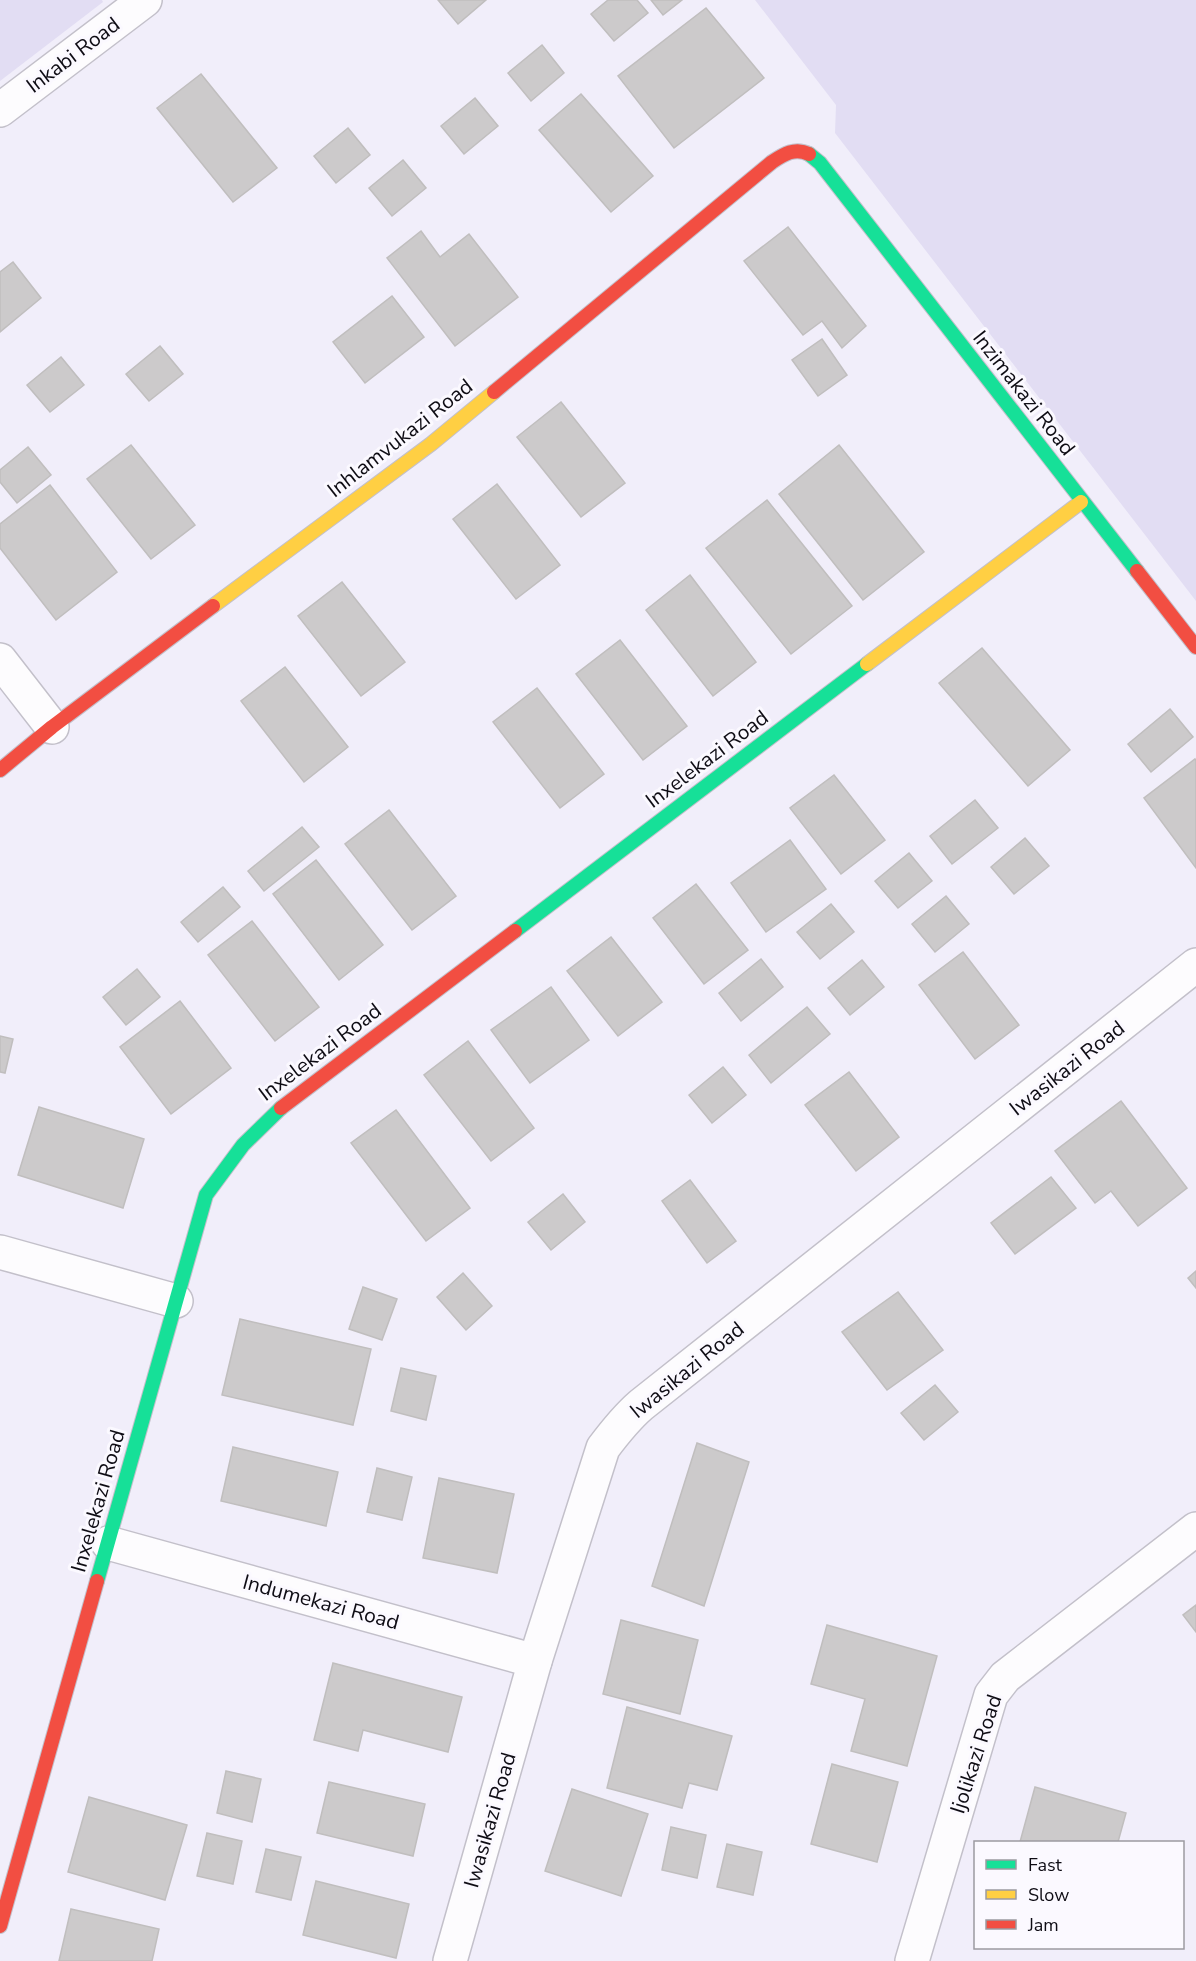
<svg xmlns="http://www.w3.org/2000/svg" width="1196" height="1961" font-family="'Nunito Sans',sans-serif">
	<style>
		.green { fill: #e2ddf3 }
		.building { fill: #cccacb; stroke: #c0bebe; stroke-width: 1.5 }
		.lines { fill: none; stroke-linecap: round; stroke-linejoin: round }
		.street-casing { stroke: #c3c0ca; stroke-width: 36 }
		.fast-casing { stroke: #c3c0ca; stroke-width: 16 }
		.slow-casing { stroke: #c3c0ca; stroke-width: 16 }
		.jam-casing { stroke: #c3c0ca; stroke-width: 16 }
		.street { stroke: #fdfcfe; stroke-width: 33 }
		.fast { stroke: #16e098; stroke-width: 14 }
		.slow { stroke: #ffcf43; stroke-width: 14 }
		.jam { stroke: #f24e42; stroke-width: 14 }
		.labels { text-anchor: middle; stroke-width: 6; stroke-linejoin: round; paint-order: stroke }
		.street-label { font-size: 21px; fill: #0e0c14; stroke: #fbf9ff }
	</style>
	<rect width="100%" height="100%" fill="#f1eefa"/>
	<g class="green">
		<polygon points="0,0 102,0 103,2 0,81"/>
		<polygon points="755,0 1196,0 1196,601 835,133 836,105"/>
	</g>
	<g class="building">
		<polygon points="438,0 486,0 458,24"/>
		<polygon points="608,0 637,0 648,13 614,41 591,14"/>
		<polygon points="651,0 682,0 663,15"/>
		<polygon points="706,8 764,78 674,148 618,76"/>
		<polygon points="542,45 564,73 531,101 508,73"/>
		<polygon points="201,74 277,168 233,202 157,108"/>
		<polygon points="581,94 653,176 611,212 539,130"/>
		<polygon points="475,98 498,126 464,154 441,126"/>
		<polygon points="348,128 370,155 336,183 314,156"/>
		<polygon points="403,160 426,188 392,216 369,188"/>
		<polygon points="788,227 866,326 842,348 822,321 803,335 744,261"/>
		<polygon points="421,231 440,257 469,234 518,297 455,346 387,258"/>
		<polygon points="13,262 41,298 0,332 0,272"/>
		<polygon points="392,296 424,337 365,383 333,342"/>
		<polygon points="822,339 847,375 818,396 792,360"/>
		<polygon points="160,346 183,374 149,401 126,374"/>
		<polygon points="61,357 84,385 50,412 27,385"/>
		<polygon points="561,402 625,483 581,517 517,437"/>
		<polygon points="131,445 195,525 151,559 87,479"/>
		<polygon points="839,445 924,552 863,600 779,494"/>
		<polygon points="28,447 51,475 17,503 0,482 0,470"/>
		<polygon points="497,484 560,565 516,599 453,519"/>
		<polygon points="50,485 117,572 56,620 0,548 0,524"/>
		<polygon points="767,500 852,606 791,654 706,548"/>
		<polygon points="690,575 756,662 713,696 646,610"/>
		<polygon points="342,582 405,662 361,696 298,616"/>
		<polygon points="620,640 687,726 643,760 576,674"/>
		<polygon points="982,648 1070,750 1028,786 939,683"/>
		<polygon points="285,667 348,747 304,782 241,701"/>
		<polygon points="537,688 604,774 560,808 493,722"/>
		<polygon points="1170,709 1193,737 1151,772 1128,744"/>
		<polygon points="1195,759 1196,761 1196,868 1144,798"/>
		<polygon points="834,775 885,840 841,874 790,808"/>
		<polygon points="975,800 998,828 952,864 930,836"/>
		<polygon points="389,810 456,896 412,930 345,844"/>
		<polygon points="302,827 319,847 264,891 248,871"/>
		<polygon points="1025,838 1049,866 1014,894 991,867"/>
		<polygon points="790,840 826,889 766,932 731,883"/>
		<polygon points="909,853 932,881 898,908 875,881"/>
		<polygon points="316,860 383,945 339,980 273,894"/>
		<polygon points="696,884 748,950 704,984 653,918"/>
		<polygon points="223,887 240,907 198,942 181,922"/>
		<polygon points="946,896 969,924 935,952 912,924"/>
		<polygon points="831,904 854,932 820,959 797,932"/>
		<polygon points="252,921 319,1007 275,1041 208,955"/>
		<polygon points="611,937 662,1002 618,1036 567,971"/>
		<polygon points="963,952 1019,1025 975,1059 919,985"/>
		<polygon points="761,959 783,987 741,1021 719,993"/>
		<polygon points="862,960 884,987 850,1015 828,988"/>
		<polygon points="137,969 160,997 126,1025 103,997"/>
		<polygon points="551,987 589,1040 530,1083 491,1030"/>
		<polygon points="180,1001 231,1068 171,1114 120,1047"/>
		<polygon points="807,1007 830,1034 771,1083 749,1055"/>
		<polygon points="0,1036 13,1039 5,1073 0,1072"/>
		<polygon points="468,1041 534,1128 491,1161 424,1075"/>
		<polygon points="723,1067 746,1095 712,1123 689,1095"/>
		<polygon points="849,1072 899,1137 856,1171 805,1105"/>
		<polygon points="1121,1101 1187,1188 1138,1226 1111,1191 1095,1203 1055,1151"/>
		<polygon points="39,1107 144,1139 123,1208 18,1175"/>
		<polygon points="396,1110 470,1208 426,1241 351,1143"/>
		<polygon points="1051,1177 1076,1208 1015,1254 991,1223"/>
		<polygon points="690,1180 736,1241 707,1263 662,1201"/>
		<polygon points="563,1194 585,1222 551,1250 528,1222"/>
		<polygon points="1196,1271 1196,1288 1188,1278"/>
		<polygon points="463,1273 492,1306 466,1330 437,1297"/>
		<polygon points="363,1287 397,1299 382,1340 349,1329"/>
		<polygon points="898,1292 943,1350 887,1390 842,1332"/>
		<polygon points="240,1319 371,1349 353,1425 222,1395"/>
		<polygon points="401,1368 436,1376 426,1420 391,1411"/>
		<polygon points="935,1385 958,1412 924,1440 901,1413"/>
		<polygon points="697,1443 749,1462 704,1606 652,1586"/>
		<polygon points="233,1447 338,1472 326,1526 221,1501"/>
		<polygon points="377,1468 412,1477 402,1520 367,1512"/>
		<polygon points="439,1478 514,1494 497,1573 423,1558"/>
		<polygon points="1196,1605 1196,1632 1183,1615"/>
		<polygon points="621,1620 698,1640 680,1714 603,1694"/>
		<polygon points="827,1625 937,1656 907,1766 851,1751 865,1699 811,1684"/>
		<polygon points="333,1663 462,1697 448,1752 363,1730 358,1751 314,1740"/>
		<polygon points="627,1707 732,1736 717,1790 689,1783 682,1808 607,1788"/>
		<polygon points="832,1764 898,1782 877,1862 811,1844"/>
		<polygon points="226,1771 261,1779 252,1822 217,1813"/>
		<polygon points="329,1782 425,1804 413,1856 317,1833"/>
		<polygon points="1035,1787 1126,1813 1118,1842 1020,1842"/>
		<polygon points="572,1789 648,1814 621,1896 545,1871"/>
		<polygon points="89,1797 187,1825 165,1900 68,1872"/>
		<polygon points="671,1827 706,1835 697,1878 662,1870"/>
		<polygon points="207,1833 242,1841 233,1884 197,1876"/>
		<polygon points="727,1844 762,1852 753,1895 717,1887"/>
		<polygon points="266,1849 301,1857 291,1900 256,1892"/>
		<polygon points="316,1881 409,1904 396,1958 303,1935"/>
		<polygon points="71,1909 159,1929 152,1961 59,1961"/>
	</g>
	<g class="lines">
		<defs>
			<g id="street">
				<polyline points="0,110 145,0"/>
				<polyline points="0,660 52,727"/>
				<polyline points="0,1252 176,1301"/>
				<polyline points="108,1543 535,1661"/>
				<path d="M 450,1961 L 535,1661 L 603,1448 C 615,1432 626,1418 641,1405 L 1196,965"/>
				<polyline points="912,1961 991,1695 1005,1677 1196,1529"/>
			</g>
			<g id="fast">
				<polyline points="809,154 820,163 1137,571"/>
				<polyline points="515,931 867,664"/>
				<polyline points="97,1581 206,1195 243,1145 281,1108"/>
			</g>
			<g id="slow">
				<polyline points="213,606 431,444 494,392"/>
				<polyline points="867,664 1081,502"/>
			</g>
			<g id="jam">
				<path d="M 494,392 L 772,162 C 784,154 795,147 809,154"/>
				<polyline points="1137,571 1196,647"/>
				<polyline points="0,770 52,727 213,606"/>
				<polyline points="281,1108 515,931"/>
				<polyline points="0,1926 97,1581"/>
			</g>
		</defs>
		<use href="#street" class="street-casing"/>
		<use href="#fast" class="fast-casing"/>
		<use href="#slow" class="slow-casing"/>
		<use href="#jam" class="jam-casing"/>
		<use href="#street" class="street"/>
		<use href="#fast" class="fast"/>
		<use href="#slow" class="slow"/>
		<use href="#jam" class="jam"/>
	</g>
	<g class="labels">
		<g class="street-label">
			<text transform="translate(73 55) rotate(-37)" y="7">Inkabi Road</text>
			<text transform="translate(1024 393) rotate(52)" y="7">Inzimakazi Road</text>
			<text transform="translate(400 438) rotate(-38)" y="7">Inhlamvukazi Road</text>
			<text transform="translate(707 759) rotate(-37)" y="7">Inxelekazi Road</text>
			<text transform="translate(320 1052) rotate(-37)" y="7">Inxelekazi Road</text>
			<text transform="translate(1067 1068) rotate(-38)" y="7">Iwasikazi Road</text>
			<text transform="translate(687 1370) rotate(-39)" y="7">Iwasikazi Road</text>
			<text transform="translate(98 1501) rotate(-74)" y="7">Inxelekazi Road</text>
			<text transform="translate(321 1602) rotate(15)" y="7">Indumekazi Road</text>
			<text transform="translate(976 1754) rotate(-72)" y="7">Ijolikazi Road</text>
			<text transform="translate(490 1820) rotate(-74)" y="7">Iwasikazi Road</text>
		</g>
	</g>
	<rect x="974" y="1841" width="210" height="108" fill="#fbf9ff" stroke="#9c9aa1" stroke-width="1.5"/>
	<rect x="986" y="1860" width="30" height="9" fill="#16e098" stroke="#9c9aa1" stroke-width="1.5"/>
	<text x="1028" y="1871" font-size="18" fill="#0e0c14">Fast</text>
	<rect x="986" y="1890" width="30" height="9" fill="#ffcf43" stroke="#9c9aa1" stroke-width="1.5"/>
	<text x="1028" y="1901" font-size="18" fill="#0e0c14">Slow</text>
	<rect x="986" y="1920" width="30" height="9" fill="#f24e42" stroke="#9c9aa1" stroke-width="1.5"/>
	<text x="1028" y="1931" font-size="18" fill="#0e0c14">Jam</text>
</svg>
